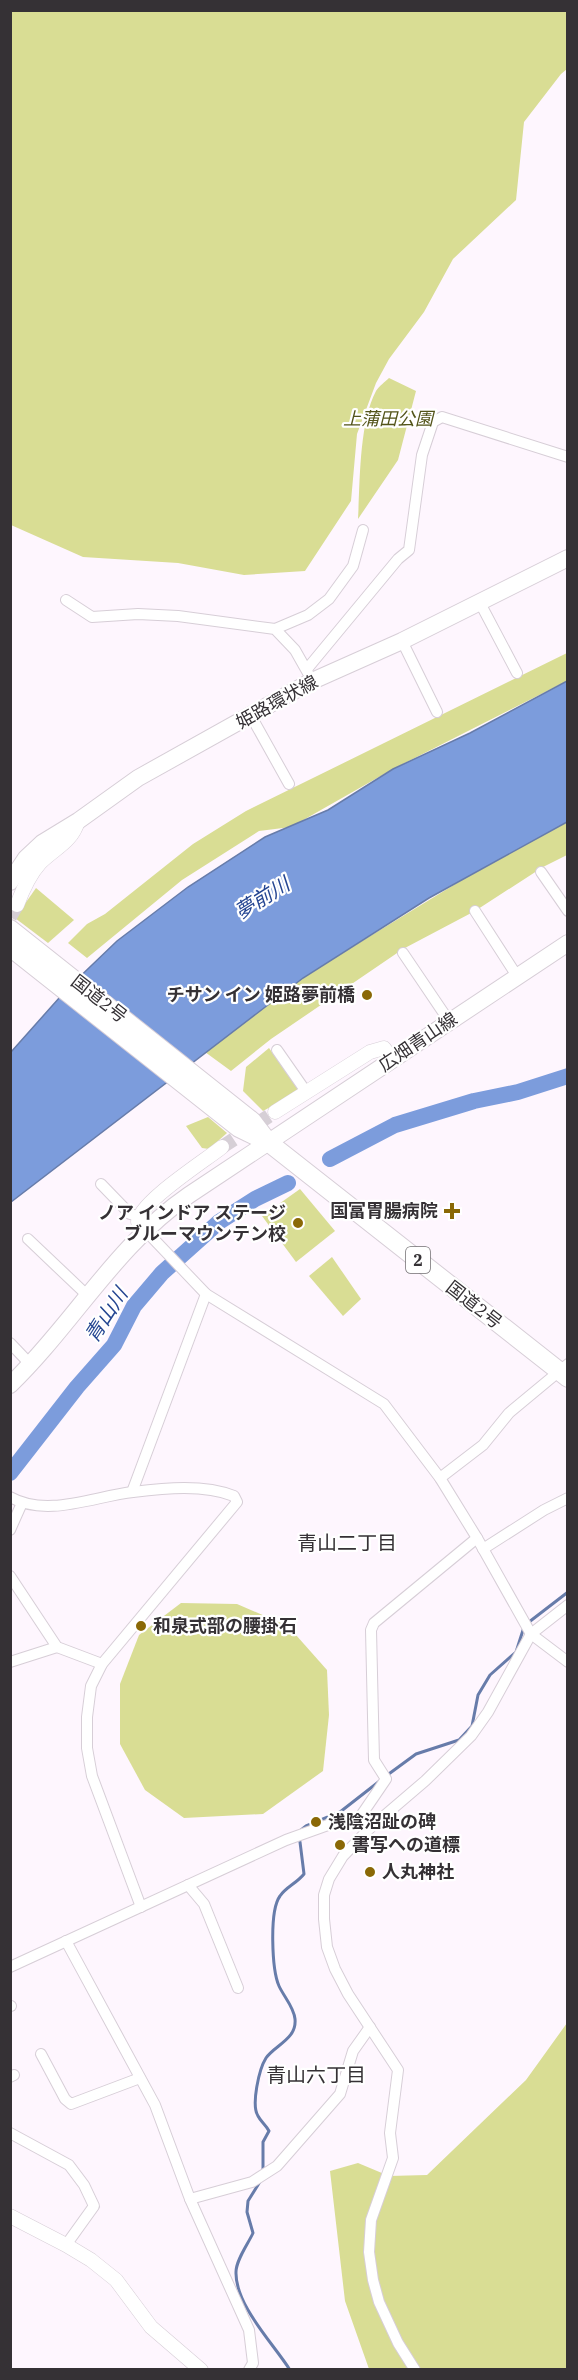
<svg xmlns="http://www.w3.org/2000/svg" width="578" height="2380" font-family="'IBM Plex Serif','Noto Sans JP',serif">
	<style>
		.green { fill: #d9dd94 }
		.water { fill: #7c9cdc; stroke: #677caa; stroke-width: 1.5 }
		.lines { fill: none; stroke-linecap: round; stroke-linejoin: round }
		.stream { stroke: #677caa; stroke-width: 3 }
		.river { stroke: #7c9cdc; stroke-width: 16 }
		.tertiary-tunnel { stroke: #d6cfd6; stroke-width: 14; stroke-dasharray: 14 7; stroke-linecap: butt }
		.minor-casing { stroke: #d7ced7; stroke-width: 12 }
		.tertiary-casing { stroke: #d7ced7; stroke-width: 15 }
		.secondary-casing { stroke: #d7ced7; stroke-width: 18 }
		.trunk-casing { stroke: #d7ced7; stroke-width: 20 }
		.minor { stroke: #fff; stroke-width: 10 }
		.tertiary { stroke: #fff; stroke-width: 14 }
		.secondary { stroke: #fff; stroke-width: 16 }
		.trunk { stroke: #fff; stroke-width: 18 }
		.poi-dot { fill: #8a6806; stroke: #fff; stroke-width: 2 }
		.labels { text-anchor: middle; stroke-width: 4.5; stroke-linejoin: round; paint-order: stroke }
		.shield { fill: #fff; stroke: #726f72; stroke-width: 1.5 }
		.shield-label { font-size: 16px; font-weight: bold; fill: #353135 }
		.park-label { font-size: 18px; font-style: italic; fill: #53541a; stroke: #fff }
		.street-label { font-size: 18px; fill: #353135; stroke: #fff }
		.poi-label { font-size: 18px; font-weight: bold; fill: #353135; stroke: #fff; text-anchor: start }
		.water-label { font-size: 20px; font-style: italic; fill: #254692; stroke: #fff }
		.neighbourhood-label { font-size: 20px; fill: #353135; stroke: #fff }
	</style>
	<rect width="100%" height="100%" fill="#fef6fe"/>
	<g class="green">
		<polygon points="11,10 567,11 567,69 561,74 524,122 516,200 453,259 424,312 389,359 376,383 357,434 351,501 305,571 244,575 178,563 83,557 11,525"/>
		<path d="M 389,378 L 416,391 L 398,460 L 358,519 C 360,483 359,423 376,391 C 379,386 385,382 389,378 Z"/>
		<polygon points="567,653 567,681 393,769 291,827 259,831 182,880 87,958 68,943 87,924 105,914 193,844 246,811"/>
		<polygon points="567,822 567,855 543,867 475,911 403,949 271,1039 231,1071 205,1052 308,974 462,880"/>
		<polygon points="36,888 74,920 48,943 15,918"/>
		<polygon points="269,1048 300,1091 263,1111 243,1091 246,1067"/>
		<polygon points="208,1117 227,1133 209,1149 202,1148 186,1126"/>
		<polygon points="300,1189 335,1231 296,1262 262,1216"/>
		<polygon points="332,1257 361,1299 343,1316 309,1276"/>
		<polygon points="181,1603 237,1604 288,1626 327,1670 329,1715 323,1771 263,1814 184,1818 145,1790 120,1744 120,1684 139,1635"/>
		<polygon points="567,2023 567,2369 369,2369 345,2301 330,2171 358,2163 389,2176 427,2175 526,2080"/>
	</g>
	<polygon class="water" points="567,681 567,822 429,898 303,978 11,1202 11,1052 68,988 117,941 188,887 265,837 328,810 393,769 470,733"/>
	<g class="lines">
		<g class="stream">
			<polyline points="529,1622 568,1592"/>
			<polyline points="386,1776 416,1754 459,1740 472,1726 478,1695 490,1675 516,1652 524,1627"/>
			<polyline points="301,1830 306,1826 340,1812 381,1780"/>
			<path d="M 263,2171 L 263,2142 L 269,2131 C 266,2125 261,2122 258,2116 C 251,2105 259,2069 266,2058 C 275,2045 297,2039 295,2019 C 294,2007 284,1997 279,1986 C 272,1970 269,1911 280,1896 C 286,1887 297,1883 304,1874 L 300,1842"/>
			<path d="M 261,2180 L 248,2201 L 247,2212 L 253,2233 C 248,2244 236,2260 236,2272 C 235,2305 273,2343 290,2370"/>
		</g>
		<g class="river">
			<polyline points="330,1159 395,1125 474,1101 518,1092 568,1076"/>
			<polyline points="10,1473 77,1387 114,1345 134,1306 162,1273 219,1222 255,1199 288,1183"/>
		</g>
		<g class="tertiary-tunnel">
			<polyline points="10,917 17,905"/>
			<polyline points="222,1147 275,1112"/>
		</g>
		<defs>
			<g id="minor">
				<polyline points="66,600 92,617 138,614 178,616 275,629 295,650 308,673"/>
				<polyline points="479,601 517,673"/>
				<polyline points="275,629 308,615 329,599 353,566 363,530"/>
				<polyline points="402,641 437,712"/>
				<polyline points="307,669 398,559 409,550 422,455 433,422 442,417 568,457"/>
				<polyline points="251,716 289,784"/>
				<polyline points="541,872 568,911"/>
				<polyline points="475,911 517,976"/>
				<polyline points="403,953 449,1021"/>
				<polyline points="277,1050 307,1093"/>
				<polyline points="101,1184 130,1214 138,1216"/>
				<polyline points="145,1230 206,1294 384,1404 440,1478 477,1538 531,1634 568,1662"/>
				<polyline points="28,1239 89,1297"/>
				<polyline points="10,1343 31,1365"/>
				<polyline points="440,1478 483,1445 509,1413 568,1364"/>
				<polyline points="132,1492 206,1294"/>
				<path d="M 10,1497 C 47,1518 95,1496 133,1492 C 165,1488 204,1484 234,1496 L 237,1502 L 102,1664 L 91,1686 L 87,1717 L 87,1748 L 92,1776 L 141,1907"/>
				<polyline points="10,1530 22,1503"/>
				<polyline points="483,1549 544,1510 568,1498"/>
				<polyline points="10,1576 57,1647 102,1664"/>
				<polyline points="10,1662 57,1647"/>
				<polyline points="356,1823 386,1779 374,1760 371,1630 374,1623 477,1538"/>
				<polyline points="188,1885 204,1904 238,1988"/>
				<polyline points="66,1941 155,2105 190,2199 249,2330 253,2363 249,2370"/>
				<polyline points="10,1967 286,1840 339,1821 356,1823 370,1828"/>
				<polyline points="10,2006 11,2006"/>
				<polyline points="41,2054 65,2099 71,2104 140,2078"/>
				<polyline points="10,2077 14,2075"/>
				<polyline points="10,2133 69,2165 84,2185 94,2206 66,2245"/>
				<polyline points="190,2199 252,2182 277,2166 340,2094 353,2051 370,2027"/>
				<polyline points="415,2370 398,2343 379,2302 373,2280 369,2252 371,2220 393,2158 390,2133 398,2070 348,1994 335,1969 327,1947 324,1919 324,1895 329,1879 343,1856 370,1828 425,1781 471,1736 488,1712 531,1634 568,1605"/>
			</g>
			<g id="tertiary">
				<path d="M 17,905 C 23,889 29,875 40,863 C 55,848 72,842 78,821"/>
				<polyline points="275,1112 370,1052 384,1048 392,1059"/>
				<path d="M 145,1230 L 138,1222 C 138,1203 206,1160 222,1147"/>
				<polyline points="10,2216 66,2245 91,2260 116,2280 151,2327 201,2370"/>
			</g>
			<g id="secondary">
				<polyline points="10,882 26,858 42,843 78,821 138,778 310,682 402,641 568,558"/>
				<path d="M 10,1385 C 73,1324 116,1245 189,1195 L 568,943"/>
			</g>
			<g id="trunk">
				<polyline points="10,929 252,1121 265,1138"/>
				<polyline points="10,947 239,1128 268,1142 568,1378"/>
			</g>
		</defs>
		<use href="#minor" class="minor-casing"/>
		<use href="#tertiary" class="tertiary-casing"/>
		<use href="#secondary" class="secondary-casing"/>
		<use href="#trunk" class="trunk-casing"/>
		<use href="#minor" class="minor"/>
		<use href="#tertiary" class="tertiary"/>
		<use href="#secondary" class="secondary"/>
		<use href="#trunk" class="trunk"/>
	</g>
	<g class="poi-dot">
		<circle cx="367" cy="995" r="6"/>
		<path d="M449 1202h6v6h6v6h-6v6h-6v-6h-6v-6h6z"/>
		<circle cx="298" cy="1223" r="6"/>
		<circle cx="141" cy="1626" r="6"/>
		<circle cx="316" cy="1822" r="6"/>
		<circle cx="340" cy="1845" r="6"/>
		<circle cx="370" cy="1872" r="6"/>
	</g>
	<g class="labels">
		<rect class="shield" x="406" y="1247" width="24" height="26" rx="4.5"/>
		<g class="shield-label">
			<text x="418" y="1266">2</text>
		</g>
		<g class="park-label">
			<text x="388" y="425">上蒲田公園</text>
		</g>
		<g class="street-label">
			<text transform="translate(277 702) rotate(-29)" y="6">姫路環状線</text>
			<text transform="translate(99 999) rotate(38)" y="6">国道2号</text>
			<text transform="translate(418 1042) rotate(-34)" y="6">広畑青山線</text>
			<text transform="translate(474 1305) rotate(38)" y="6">国道2号</text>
		</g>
		<g class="poi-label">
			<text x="355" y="1001" text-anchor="end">チサン イン 姫路夢前橋</text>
			<text x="438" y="1217" text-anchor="end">国富胃腸病院</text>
			<text x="286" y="1219" text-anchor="end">ノア インドア ステージ<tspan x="286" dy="21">ブルーマウンテン校</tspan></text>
			<text x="153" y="1632">和泉式部の腰掛石</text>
			<text x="328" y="1828">浅陰沼趾の碑</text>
			<text x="352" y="1851">書写への道標</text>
			<text x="382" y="1878">人丸神社</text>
		</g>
		<g class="water-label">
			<text transform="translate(262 898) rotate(-32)" y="7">夢前川</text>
			<text transform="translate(106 1315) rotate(-57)" y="7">青山川</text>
		</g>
		<g class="neighbourhood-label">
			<text x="347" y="1550">青山二丁目</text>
			<text x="316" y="2082">青山六丁目</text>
		</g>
	</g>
	<rect width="578" height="2380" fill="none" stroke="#353135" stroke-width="24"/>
</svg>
